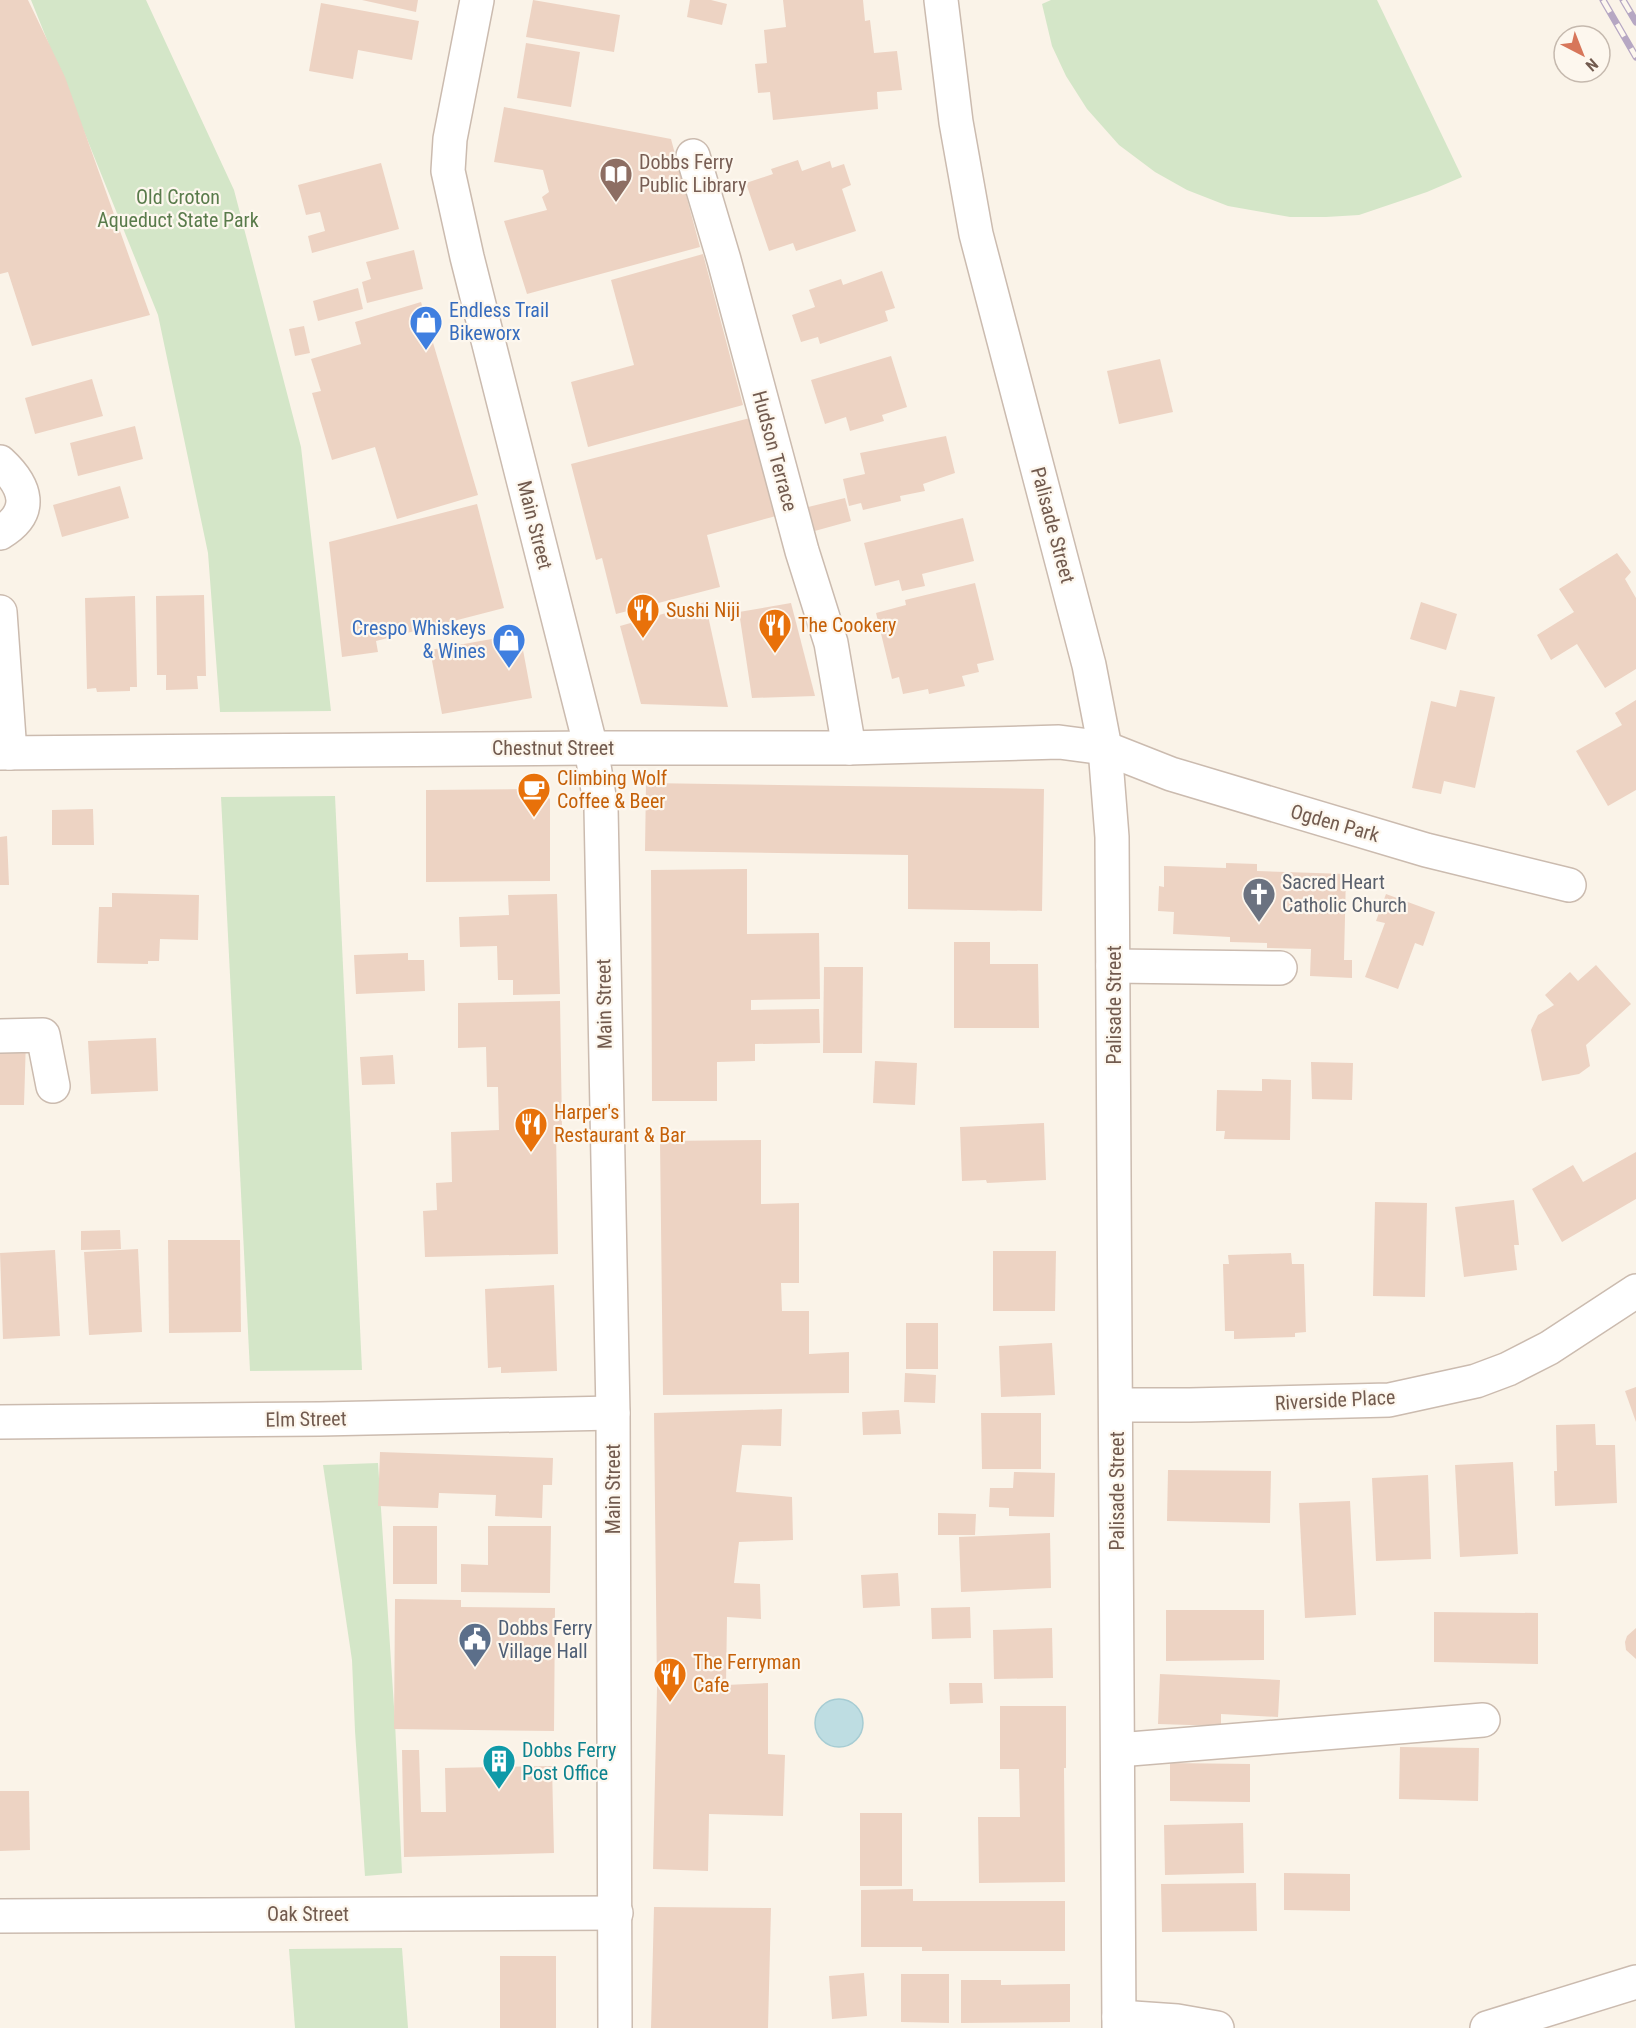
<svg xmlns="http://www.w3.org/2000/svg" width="1636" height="2028" font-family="'Roboto Condensed',sans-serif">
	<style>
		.green { fill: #d4e6c8 }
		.water { fill: #bedde2; stroke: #a6ccd3; stroke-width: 1.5 }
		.building { fill: #edd3c3 }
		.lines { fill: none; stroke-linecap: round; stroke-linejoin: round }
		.minor-casing { stroke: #cbbbaf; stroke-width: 36 }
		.minor { stroke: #fff; stroke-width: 33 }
		.rail-casing { stroke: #b6a7c3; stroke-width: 7 }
		.rail { stroke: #fdf7ee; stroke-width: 4.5; stroke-dasharray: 14; stroke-linecap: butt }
		.labels { text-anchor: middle; stroke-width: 4.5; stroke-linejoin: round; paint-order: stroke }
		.education-label { font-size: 20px; fill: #785e54; stroke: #fdf7ee; text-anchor: start }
		.park-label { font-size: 20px; fill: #597b4b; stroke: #fdf7ee }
		.shop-label { font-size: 20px; fill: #366cbe; stroke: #fdf7ee; text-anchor: start }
		.street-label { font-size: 20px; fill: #725b4f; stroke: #fdf7ee }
		.food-label { font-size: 20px; fill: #c56008; stroke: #fdf7ee; text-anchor: start }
		.worship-label { font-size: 20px; fill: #5b616d; stroke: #fdf7ee; text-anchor: start }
		.service-label { font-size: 20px; fill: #4e5e75; stroke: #fdf7ee; text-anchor: start }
		.culture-label { font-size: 20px; fill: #0d838f; stroke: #fdf7ee; text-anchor: start }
	</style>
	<rect width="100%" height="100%" fill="#faf3e8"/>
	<g class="green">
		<polygon points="31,0 146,0 234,190 301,447 331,711 220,712 208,553 158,315"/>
		<polygon points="1051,0 1377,0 1462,177 1427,192 1359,215 1326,217 1290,217 1228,206 1187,190 1155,172 1119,145 1087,109 1066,76 1052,46 1042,4"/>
		<polygon points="335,796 362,1370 250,1371 221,797"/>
		<polygon points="378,1463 395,1722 402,1873 365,1876 355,1731 352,1660 323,1465"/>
		<polygon points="402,1948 408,2028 295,2028 289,1949"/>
	</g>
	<circle class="water" cx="839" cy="1723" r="24"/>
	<g class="building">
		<polygon points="0,0 28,0 65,77 150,315 32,346 8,272 0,274"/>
		<polygon points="362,0 418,0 416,12"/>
		<polygon points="533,0 620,15 614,52 526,37"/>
		<polygon points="690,0 711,0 727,4 722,25 687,17"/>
		<polygon points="783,0 863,0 865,21 870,20 874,53 897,51 902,90 877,92 878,109 773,120 770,92 758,93 755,64 767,63 764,30 786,27"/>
		<polygon points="321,3 419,21 412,60 358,50 353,79 309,71"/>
		<polygon points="526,43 580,52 571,107 517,98"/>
		<polygon points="504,107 671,139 700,247 527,294 504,221 547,210 542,197 549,192 543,170 494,162"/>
		<polygon points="798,160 802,171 830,161 832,168 844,164 851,185 842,189 856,231 796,251 793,243 769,251 746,183 773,174 771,169"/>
		<polygon points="381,163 399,229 312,253 308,236 325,231 320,212 306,215 298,185"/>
		<polygon points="414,250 423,289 367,303 362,282 371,279 366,262"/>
		<polygon points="703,254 743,405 588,447 571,382 634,365 611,280"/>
		<polygon points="882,271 895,308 885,311 888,321 820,344 818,337 801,342 792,315 815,307 809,290 841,279 843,285"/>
		<polygon points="358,288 363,309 318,321 313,301"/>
		<polygon points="421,302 478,495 397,519 375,447 332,460 312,393 321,391 311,359 361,344 355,322"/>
		<polygon points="304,326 310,353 295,356 289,329"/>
		<polygon points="891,356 907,407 882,415 884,421 850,431 846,417 825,424 811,380"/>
		<polygon points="1160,359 1173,412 1119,424 1107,371"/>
		<polygon points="92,379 103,416 35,434 25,398"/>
		<polygon points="750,418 776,516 707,535 720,587 616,614 602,558 596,560 571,464"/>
		<polygon points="135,426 143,459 78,476 70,443"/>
		<polygon points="946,436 955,473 923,484 925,491 900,496 901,501 863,510 861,503 849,506 843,479 865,474 860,453"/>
		<polygon points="120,486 129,518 62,537 53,505"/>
		<polygon points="845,498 851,521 811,532 804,508"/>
		<polygon points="477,504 504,608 376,641 378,652 342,657 329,542"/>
		<polygon points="963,518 974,561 922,574 925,586 902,591 899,580 875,586 864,543"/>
		<polygon points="1617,553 1631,572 1625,579 1636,598 1636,669 1605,688 1577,644 1551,660 1537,635 1574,612 1559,589"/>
		<polygon points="975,583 994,660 977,664 979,672 962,676 965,686 929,694 928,689 903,694 899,677 892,679 876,613 906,605 905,600"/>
		<polygon points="204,595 206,676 197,676 198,689 166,690 166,675 157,675 156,596"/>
		<polygon points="135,596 137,687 130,687 130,691 97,692 96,688 87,689 85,598"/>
		<polygon points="705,602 728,707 641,704 620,626"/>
		<polygon points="1421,602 1457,614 1446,650 1410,639"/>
		<polygon points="791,603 815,696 752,698 739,612"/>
		<polygon points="520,634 532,698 442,714 430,650"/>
		<polygon points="1460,690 1495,697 1475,788 1444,781 1441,794 1412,788 1431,701 1456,707"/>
		<polygon points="1636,700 1636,790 1608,806 1576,751 1622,725 1615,713"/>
		<polygon points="646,783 1044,789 1042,911 908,909 908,855 645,851"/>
		<polygon points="538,789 550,799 550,881 426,882 426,790"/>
		<polygon points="93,809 94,845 52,845 52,810"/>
		<polygon points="7,836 9,885 0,885 0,837"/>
		<polygon points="1226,863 1257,864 1257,871 1346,874 1344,960 1352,960 1352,978 1310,976 1311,949 1267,948 1267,943 1230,942 1230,937 1173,934 1174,912 1158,911 1159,886 1164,887 1164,866 1226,868"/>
		<polygon points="747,869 747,934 819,933 820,999 751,1000 751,1010 819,1009 820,1043 755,1044 755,1061 717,1062 717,1101 652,1101 651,870"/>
		<polygon points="112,893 199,895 198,940 160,939 159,961 148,961 148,964 97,963 99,907 112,907"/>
		<polygon points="557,894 560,994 513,995 513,980 498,980 497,946 460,947 459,917 509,915 508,895"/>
		<polygon points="1386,894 1435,912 1423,946 1415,943 1398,989 1365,977 1385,923 1376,921"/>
		<polygon points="954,942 990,942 990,964 1038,964 1039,1028 954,1028"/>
		<polygon points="408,953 408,960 424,960 425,991 356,994 354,955"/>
		<polygon points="1596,965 1631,1004 1586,1045 1590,1066 1579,1074 1542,1081 1531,1030 1538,1015 1554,1005 1545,995 1570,972 1578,981"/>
		<polygon points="824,967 863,967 862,1053 823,1053"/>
		<polygon points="560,1001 562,1129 556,1130 558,1254 425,1257 423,1211 437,1210 436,1183 452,1182 451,1132 499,1130 498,1087 487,1087 486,1047 458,1048 458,1003"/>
		<polygon points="0,1038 26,1039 24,1105 0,1105"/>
		<polygon points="156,1038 158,1091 91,1094 88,1041"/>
		<polygon points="393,1055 395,1084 362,1085 360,1057"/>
		<polygon points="875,1061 917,1063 915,1105 873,1103"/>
		<polygon points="1311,1062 1353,1063 1352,1100 1312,1099"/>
		<polygon points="1262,1079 1291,1080 1290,1140 1224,1139 1225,1131 1216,1131 1217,1090 1262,1091"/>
		<polygon points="1044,1123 1046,1180 987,1183 986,1180 962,1181 960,1127"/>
		<polygon points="761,1140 761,1204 799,1203 799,1283 781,1283 782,1311 809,1311 809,1354 849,1352 849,1393 663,1395 660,1141"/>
		<polygon points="1636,1152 1636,1199 1562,1242 1532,1189 1573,1165 1583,1182"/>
		<polygon points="1514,1200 1519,1245 1514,1245 1517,1270 1464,1277 1455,1207"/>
		<polygon points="1375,1202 1427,1203 1425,1297 1373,1296"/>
		<polygon points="120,1230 121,1249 81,1250 81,1231"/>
		<polygon points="168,1240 240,1240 241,1332 169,1333"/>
		<polygon points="138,1249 142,1332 89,1335 84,1252"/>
		<polygon points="55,1250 60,1336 3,1339 0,1253"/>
		<polygon points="993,1251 1056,1251 1055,1311 993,1311"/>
		<polygon points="1291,1253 1292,1264 1304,1264 1306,1332 1295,1333 1295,1337 1234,1339 1234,1331 1225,1331 1223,1264 1229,1264 1228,1255"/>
		<polygon points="554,1285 557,1371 501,1373 501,1367 488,1368 485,1289"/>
		<rect x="906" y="1323" width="32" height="46"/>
		<polygon points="1052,1343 1055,1395 1001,1397 999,1346"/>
		<polygon points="905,1373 936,1375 935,1403 904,1402"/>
		<polygon points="1636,1387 1636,1422 1625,1391"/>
		<polygon points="782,1409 781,1446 742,1445 736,1492 792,1497 793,1540 739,1542 734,1583 760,1584 761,1619 727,1617 726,1685 768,1683 768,1754 785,1755 783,1816 709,1814 708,1871 653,1869 657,1688 654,1413"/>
		<polygon points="899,1410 901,1434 863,1435 862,1412"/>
		<polygon points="981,1413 1041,1413 1041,1469 982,1469"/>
		<polygon points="1595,1424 1596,1445 1615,1445 1617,1503 1555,1506 1554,1471 1557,1471 1556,1425"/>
		<polygon points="380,1452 553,1458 552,1485 543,1485 542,1518 495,1516 496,1495 439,1493 438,1508 378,1506"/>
		<polygon points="1513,1462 1518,1554 1460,1557 1455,1465"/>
		<polygon points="1168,1470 1271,1471 1270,1523 1167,1521"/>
		<polygon points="1014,1472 1055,1473 1054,1517 1009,1516 1009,1508 989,1507 990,1488 1013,1488"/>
		<polygon points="1428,1475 1431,1559 1376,1561 1372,1478"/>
		<polygon points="1350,1501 1356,1615 1305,1618 1299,1503"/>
		<polygon points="938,1513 976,1514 975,1535 938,1535"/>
		<rect x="393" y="1526" width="44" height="58"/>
		<polygon points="488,1526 551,1526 550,1593 461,1592 461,1564 488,1565"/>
		<polygon points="1050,1533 1051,1588 961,1592 959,1537"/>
		<polygon points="898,1573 900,1606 863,1608 861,1575"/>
		<polygon points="395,1599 461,1600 461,1607 555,1608 554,1731 394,1729"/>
		<polygon points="970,1607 971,1638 932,1639 931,1608"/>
		<polygon points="1166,1610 1264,1610 1264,1660 1166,1661"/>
		<polygon points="1434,1612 1538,1613 1538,1664 1434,1662"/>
		<polygon points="1052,1628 1053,1678 994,1679 993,1630"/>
		<polygon points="1636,1628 1636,1659 1626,1650 1625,1642 1627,1636"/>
		<polygon points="1160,1674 1280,1680 1278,1717 1221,1714 1221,1726 1158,1724"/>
		<polygon points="949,1683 982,1683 983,1703 950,1704"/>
		<polygon points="1000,1706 1066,1706 1066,1768 1064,1768 1065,1882 979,1883 978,1817 1020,1817 1019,1769 1000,1769"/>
		<polygon points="1400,1747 1479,1748 1478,1801 1399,1799"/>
		<polygon points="402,1750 419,1750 421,1812 446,1812 445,1768 552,1766 554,1853 404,1857"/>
		<polygon points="1170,1763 1250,1764 1250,1802 1170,1801"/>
		<polygon points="0,1791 29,1791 30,1850 0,1851"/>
		<rect x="860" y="1813" width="42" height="73"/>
		<polygon points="1243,1823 1244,1873 1165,1875 1164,1825"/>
		<polygon points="1284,1873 1350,1874 1350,1911 1284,1910"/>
		<polygon points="1256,1883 1257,1931 1162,1932 1161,1884"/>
		<polygon points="913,1889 913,1901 1065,1901 1065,1951 922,1951 922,1947 861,1947 861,1890"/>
		<polygon points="654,1907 771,1908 768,2028 651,2028"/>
		<rect x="500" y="1956" width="56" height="72"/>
		<polygon points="864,1973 867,2016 832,2019 829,1976"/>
		<polygon points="901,1974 949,1974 949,2023 901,2022"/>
		<polygon points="961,1980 1001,1980 1001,1985 1070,1984 1070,2022 961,2023"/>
	</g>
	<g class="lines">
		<defs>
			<g id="minor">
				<polyline points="477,0 450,139 448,171 467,257 591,748 601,808 613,1413 615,2028"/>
				<polyline points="941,0 956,122 976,234 1089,665 1105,748 1112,837 1119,2028"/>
				<polyline points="693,156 724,260 802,551 831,643 849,748"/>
				<path d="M 0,462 C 26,486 35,512 0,533"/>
				<polyline points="0,612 10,753"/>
				<polyline points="0,753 591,748 849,748 1059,742 1105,748 1171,774 1426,850 1569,885"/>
				<polyline points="1113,966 1280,968"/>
				<polyline points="0,1036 43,1035 53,1086"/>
				<polyline points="1116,1405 1190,1405 1389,1400 1476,1381 1508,1369 1549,1348 1636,1291"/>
				<polyline points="0,1422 320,1419 613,1413"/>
				<polyline points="1118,1750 1483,1720"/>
				<polyline points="0,1916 616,1913"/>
				<polyline points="1119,2017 1177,2021 1217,2028"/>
				<polyline points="1487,2028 1636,1982"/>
			</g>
		</defs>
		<use href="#minor" class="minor-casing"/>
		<use href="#minor" class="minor"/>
		<defs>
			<g id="rail">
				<polyline points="1603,0 1636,57"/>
				<polyline points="1623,0 1636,22"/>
			</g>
		</defs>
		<use href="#rail" class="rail-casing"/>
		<use href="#rail" class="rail"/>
	</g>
	<defs>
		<symbol id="library-pin" viewBox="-11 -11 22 30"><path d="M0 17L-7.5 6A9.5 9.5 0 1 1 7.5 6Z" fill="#8d6e63" stroke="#fdf7ee"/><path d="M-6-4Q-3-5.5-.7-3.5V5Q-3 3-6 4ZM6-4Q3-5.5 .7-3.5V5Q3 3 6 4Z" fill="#fff"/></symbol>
		<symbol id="shop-pin" viewBox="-11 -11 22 30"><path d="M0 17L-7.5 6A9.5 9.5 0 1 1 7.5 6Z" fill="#3f7fe0" stroke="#fdf7ee"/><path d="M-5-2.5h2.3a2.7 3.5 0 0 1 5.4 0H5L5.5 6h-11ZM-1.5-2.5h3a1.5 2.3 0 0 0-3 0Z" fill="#fff"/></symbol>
		<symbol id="restaurant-pin" viewBox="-11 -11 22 30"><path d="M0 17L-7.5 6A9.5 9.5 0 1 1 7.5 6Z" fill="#e8710a" stroke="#fdf7ee"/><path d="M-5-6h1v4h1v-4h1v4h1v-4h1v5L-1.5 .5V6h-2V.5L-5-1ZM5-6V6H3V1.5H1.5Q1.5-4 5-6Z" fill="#fff"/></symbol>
		<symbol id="cafe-pin" viewBox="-11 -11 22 30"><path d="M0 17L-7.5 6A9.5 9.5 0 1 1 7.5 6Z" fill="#e8710a" stroke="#fdf7ee"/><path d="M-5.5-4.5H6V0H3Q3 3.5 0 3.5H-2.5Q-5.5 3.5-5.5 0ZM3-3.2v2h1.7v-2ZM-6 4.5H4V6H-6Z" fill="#fff"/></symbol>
		<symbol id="church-pin" viewBox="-11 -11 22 30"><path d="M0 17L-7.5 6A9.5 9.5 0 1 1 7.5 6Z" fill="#6b7280" stroke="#fdf7ee"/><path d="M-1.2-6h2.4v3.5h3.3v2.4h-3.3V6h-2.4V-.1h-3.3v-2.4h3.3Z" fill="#fff"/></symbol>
		<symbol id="civic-pin" viewBox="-11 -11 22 30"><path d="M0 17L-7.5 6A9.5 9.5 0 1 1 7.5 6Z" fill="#5c6f8a" stroke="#fdf7ee"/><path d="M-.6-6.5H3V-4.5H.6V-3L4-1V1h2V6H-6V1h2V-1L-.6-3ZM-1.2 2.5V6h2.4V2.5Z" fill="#fff"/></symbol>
		<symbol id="building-pin" viewBox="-11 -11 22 30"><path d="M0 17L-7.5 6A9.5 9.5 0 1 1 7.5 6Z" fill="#0f9aa8" stroke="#fdf7ee"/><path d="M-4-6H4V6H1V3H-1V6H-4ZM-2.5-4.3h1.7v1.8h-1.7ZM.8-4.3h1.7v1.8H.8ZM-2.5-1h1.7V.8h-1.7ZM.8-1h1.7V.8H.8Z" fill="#fff"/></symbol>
	</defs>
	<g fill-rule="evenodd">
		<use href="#library-pin" x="597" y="155" width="38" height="52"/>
		<use href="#shop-pin" x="407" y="303" width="38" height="52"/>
		<use href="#restaurant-pin" x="624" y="591" width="38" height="52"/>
		<use href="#restaurant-pin" x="756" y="606" width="38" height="52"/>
		<use href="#shop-pin" x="490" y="621" width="38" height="52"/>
		<use href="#cafe-pin" x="515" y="770" width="38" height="52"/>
		<use href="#church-pin" x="1240" y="875" width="38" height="52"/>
		<use href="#restaurant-pin" x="512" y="1105" width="38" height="52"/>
		<use href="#civic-pin" x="456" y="1620" width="38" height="52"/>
		<use href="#restaurant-pin" x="651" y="1655" width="38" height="52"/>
		<use href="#building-pin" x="480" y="1742" width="38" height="52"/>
	</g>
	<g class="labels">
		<g class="education-label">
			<text x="639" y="169">Dobbs Ferry<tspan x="639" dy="23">Public Library</tspan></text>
		</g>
		<g class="park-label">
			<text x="178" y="204">Old Croton<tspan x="178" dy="23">Aqueduct State Park</tspan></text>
		</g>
		<g class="shop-label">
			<text x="449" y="317">Endless Trail<tspan x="449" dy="23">Bikeworx</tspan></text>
			<text x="486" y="635" text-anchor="end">Crespo Whiskeys<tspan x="486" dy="23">&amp; Wines</tspan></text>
		</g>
		<g class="street-label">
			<text transform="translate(775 451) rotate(75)" y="7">Hudson Terrace</text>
			<text transform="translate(535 525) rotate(76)" y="7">Main Street</text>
			<text transform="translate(1053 525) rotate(75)" y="7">Palisade Street</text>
			<text x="553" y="755">Chestnut Street</text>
			<text transform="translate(1335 823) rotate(16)" y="7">Ogden Park</text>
			<text transform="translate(604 1004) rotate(-91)" y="7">Main Street</text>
			<text transform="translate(1114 1005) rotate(-90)" y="7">Palisade Street</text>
			<text transform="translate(1335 1400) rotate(-3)" y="7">Riverside Place</text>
			<text transform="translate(306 1419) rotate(-1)" y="7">Elm Street</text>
			<text transform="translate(613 1489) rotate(-90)" y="7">Main Street</text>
			<text transform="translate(1117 1491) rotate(-90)" y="7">Palisade Street</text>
			<text x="308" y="1921">Oak Street</text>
		</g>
		<g class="food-label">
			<text x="666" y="617">Sushi Niji</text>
			<text x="798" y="632">The Cookery</text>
			<text x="557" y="785">Climbing Wolf<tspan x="557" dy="23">Coffee &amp; Beer</tspan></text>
			<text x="554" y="1119">Harper's<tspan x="554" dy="23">Restaurant &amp; Bar</tspan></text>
			<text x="693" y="1669">The Ferryman<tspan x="693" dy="23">Cafe</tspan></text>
		</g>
		<g class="worship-label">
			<text x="1282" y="889">Sacred Heart<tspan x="1282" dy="23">Catholic Church</tspan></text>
		</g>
		<g class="service-label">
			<text x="498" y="1635">Dobbs Ferry<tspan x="498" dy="23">Village Hall</tspan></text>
		</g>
		<g class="culture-label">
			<text x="522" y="1757">Dobbs Ferry<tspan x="522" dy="23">Post Office</tspan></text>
		</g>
	</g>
	<g transform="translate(1582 54) rotate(138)"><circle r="28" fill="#fdf7ee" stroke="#c5b9ae" stroke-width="1.5"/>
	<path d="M0-4.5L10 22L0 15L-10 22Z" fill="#d7765a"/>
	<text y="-9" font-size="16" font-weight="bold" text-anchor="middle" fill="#725b4f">N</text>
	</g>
</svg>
